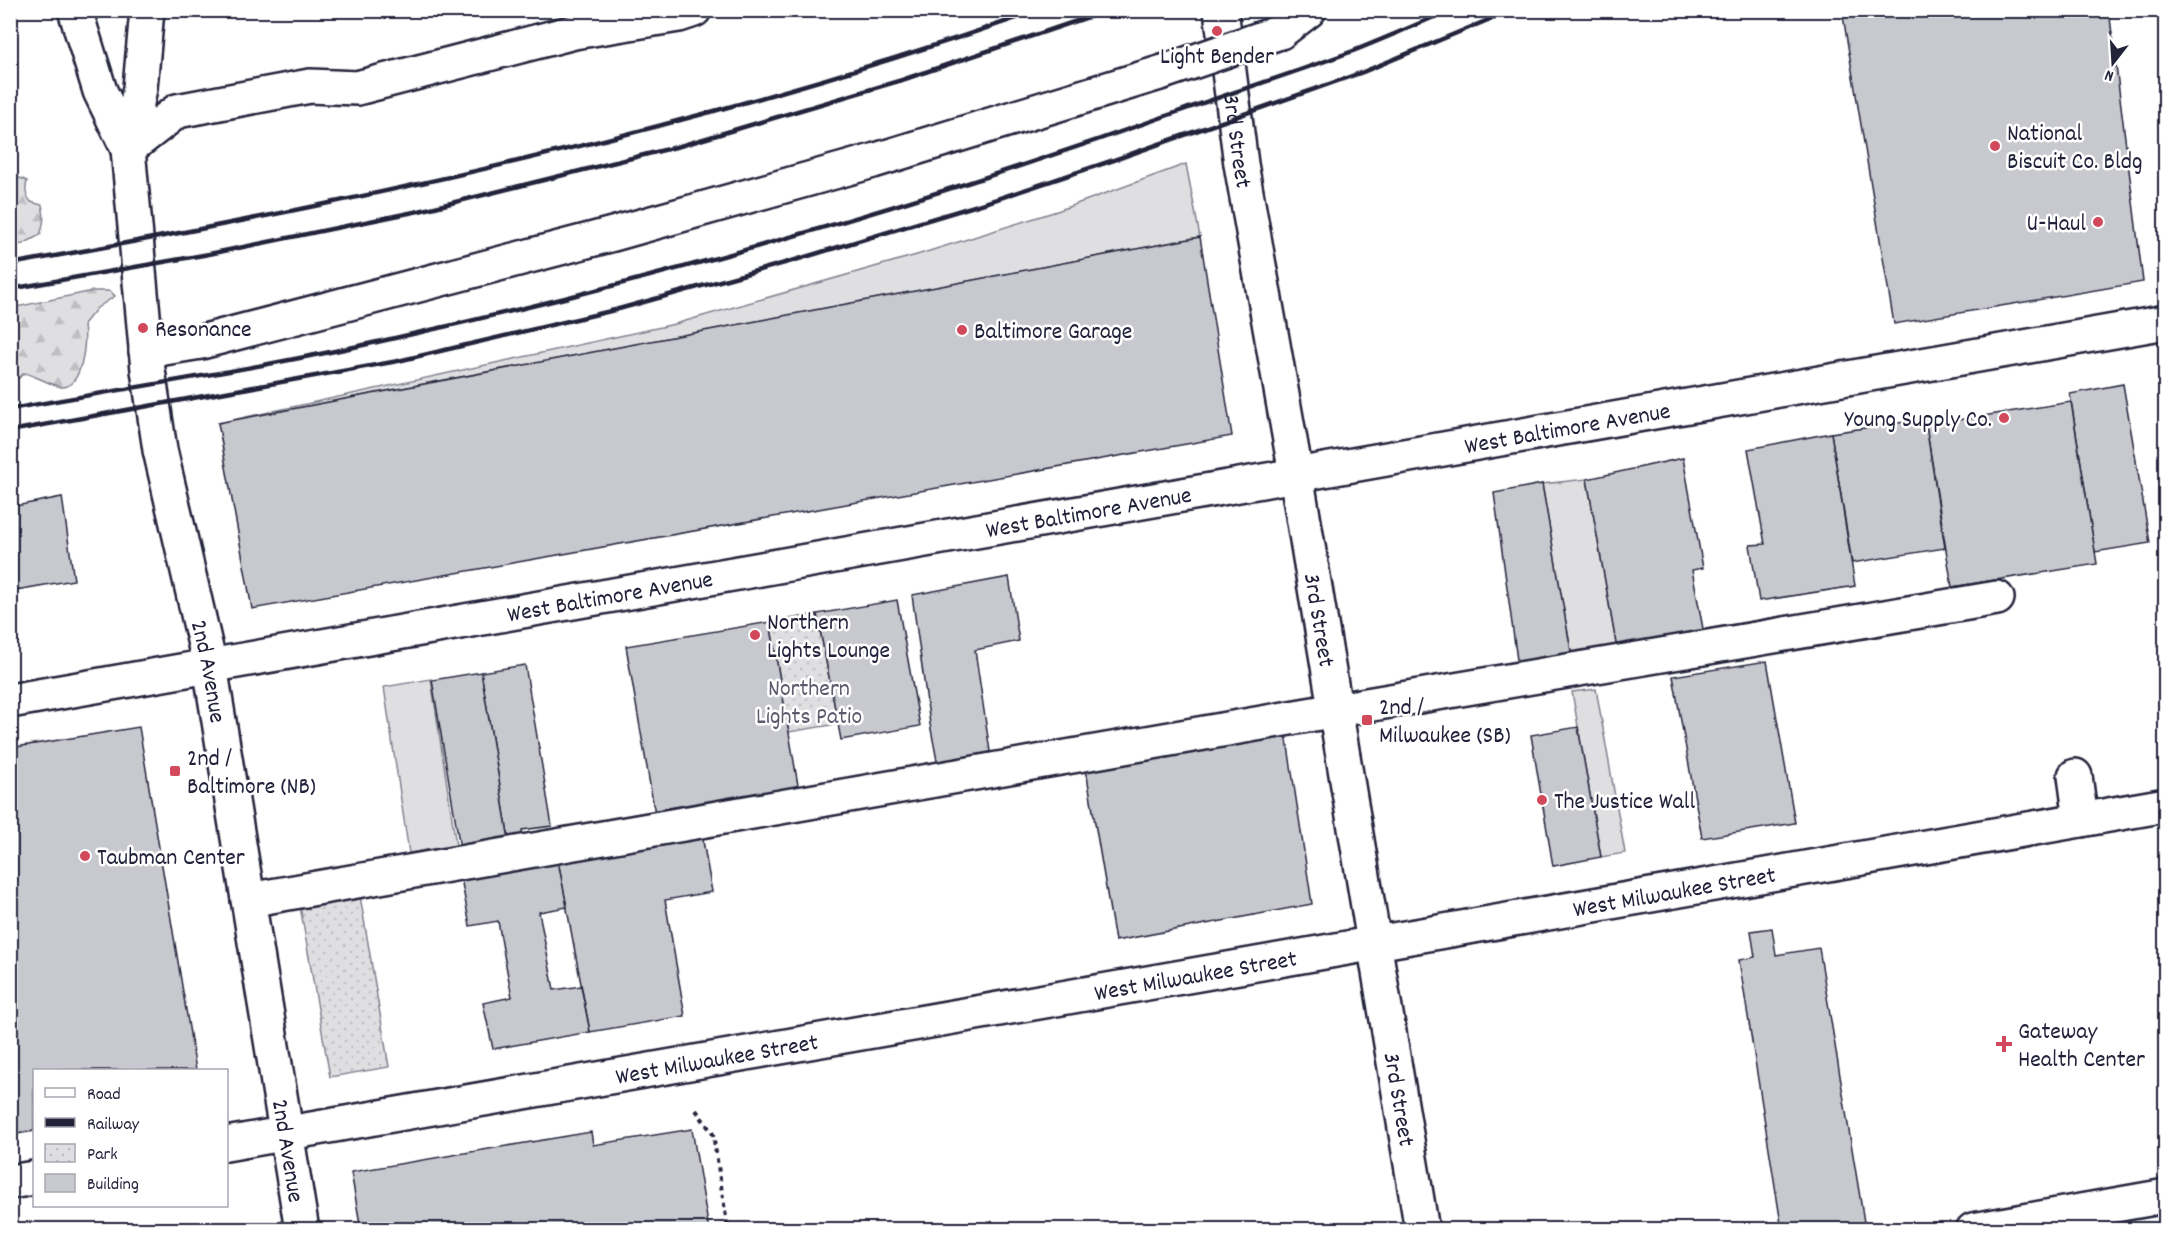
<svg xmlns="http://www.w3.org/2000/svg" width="2176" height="1240" font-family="Dekko,sans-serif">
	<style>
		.grass { fill: #dfdfe2; stroke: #80808e; stroke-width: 1.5 }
		.forest { fill: url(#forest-firs); stroke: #80808e; stroke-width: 1.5 }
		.park { fill: url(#park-dots); stroke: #80808e; stroke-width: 1.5 }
		.building { fill: #c8c8cf; stroke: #22223b; stroke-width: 1.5 }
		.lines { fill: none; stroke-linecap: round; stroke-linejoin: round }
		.minor-casing { stroke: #22223b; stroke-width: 38 }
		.path { stroke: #22223b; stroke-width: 4; stroke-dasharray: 4.5 4.5; stroke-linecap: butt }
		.minor { stroke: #fff; stroke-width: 33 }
		.rail { stroke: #22223b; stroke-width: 4.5 }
		.minor-bridge-casing { stroke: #22223b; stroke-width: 38; stroke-linecap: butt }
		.minor-bridge { stroke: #fff; stroke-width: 33 }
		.poi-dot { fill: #d1495b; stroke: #fff; stroke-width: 2 }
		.labels { text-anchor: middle; stroke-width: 5; stroke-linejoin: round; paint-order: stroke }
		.poi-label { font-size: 24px; fill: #22223b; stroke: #fff; text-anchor: start }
		.street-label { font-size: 24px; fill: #22223b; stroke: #fff }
		.park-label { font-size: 24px; fill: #5b5b6d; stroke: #fff }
	</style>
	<defs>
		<pattern id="forest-firs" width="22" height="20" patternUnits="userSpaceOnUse" patternTransform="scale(1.5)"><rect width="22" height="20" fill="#dfdfe2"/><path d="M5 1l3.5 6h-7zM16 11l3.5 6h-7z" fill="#bfbfc3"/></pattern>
		<pattern id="park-dots" width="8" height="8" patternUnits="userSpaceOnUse" patternTransform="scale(1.5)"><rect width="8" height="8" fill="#dfdfe2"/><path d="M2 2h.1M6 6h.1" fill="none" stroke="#bfbfc3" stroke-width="1.8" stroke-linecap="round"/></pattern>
	</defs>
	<rect width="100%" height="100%" fill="#fff"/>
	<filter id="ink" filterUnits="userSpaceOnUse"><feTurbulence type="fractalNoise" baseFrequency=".0167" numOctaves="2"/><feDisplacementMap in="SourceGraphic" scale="12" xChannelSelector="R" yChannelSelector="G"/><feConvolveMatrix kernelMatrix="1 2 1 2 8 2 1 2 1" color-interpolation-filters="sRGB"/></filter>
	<g filter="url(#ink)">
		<g class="grass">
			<polygon points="1186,164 1200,237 218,423 675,324 920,254 1057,211"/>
			<polygon points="1587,479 1617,649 1572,657 1542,484"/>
			<polygon points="431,679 456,845 409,853 384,687"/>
			<polygon points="1596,689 1625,853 1601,857 1572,692"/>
		</g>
		<g class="forest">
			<path d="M 10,174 L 27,181 C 25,190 25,195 31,202 L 42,205 C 45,215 44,225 40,235 L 23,244 L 11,245 Z"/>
			<path d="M 93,291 L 110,291 L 115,296 L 97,308 L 84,324 C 86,340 84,384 63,387 C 56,388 35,375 24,373 L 19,378 L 11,377 L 11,308 Z"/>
		</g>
		<g class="park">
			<polygon points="817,614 838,724 789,732 770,622"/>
			<polygon points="360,896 389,1067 330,1077 300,906"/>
		</g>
		<g class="building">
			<polygon points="1842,10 2109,10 2143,282 1894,324"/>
			<polygon points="1200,237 1232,436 252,609 218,423"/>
			<polygon points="2123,384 2150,543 2095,552 2070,394"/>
			<polygon points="2071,402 2097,564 1952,587 1926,425"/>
			<polygon points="1925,419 1945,548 1852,563 1831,433"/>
			<polygon points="1831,433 1855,586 1759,601 1750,545 1765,544 1748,449"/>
			<polygon points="1683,458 1703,568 1692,570 1704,634 1617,649 1587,479"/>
			<polygon points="1542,484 1572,657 1518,667 1494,493"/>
			<polygon points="62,497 74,580 10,591 10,507"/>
			<polygon points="1009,577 1019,641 975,650 991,758 938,766 930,724 912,595"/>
			<polygon points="897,600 920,726 841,740 817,614"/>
			<polygon points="770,622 799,791 655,814 626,646"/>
			<polygon points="1767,661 1795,823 1702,838 1673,676"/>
			<polygon points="525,665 552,826 522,830 523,837 509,840 481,672"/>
			<polygon points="481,672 509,840 460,848 432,680"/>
			<polygon points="139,727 196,1070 34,1070 34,1131 10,1135 10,748"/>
			<polygon points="1578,727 1601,857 1553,866 1531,735"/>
			<polygon points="1286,733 1312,904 1115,941 1086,770"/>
			<polygon points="702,835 712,892 665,900 685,1016 590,1032 558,861"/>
			<polygon points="558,861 567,907 539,912 554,990 581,986 590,1032 493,1049 483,1003 512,997 504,955 498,921 470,926 461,878"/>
			<polygon points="1772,928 1776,955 1819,948 1864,1222 1819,1230 1782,1230 1739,960 1755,957 1751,931"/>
			<polygon points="692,1129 709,1230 361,1230 351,1172 591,1132 593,1145"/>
		</g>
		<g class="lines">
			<defs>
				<g id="minor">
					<polyline points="75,10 100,91 128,149"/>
					<path id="s1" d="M 147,10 L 140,88 L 128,149 L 148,370 L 160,450 L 210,666 L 302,1230"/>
					<path id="s2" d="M 1221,10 L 1241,164 L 1296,474 L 1422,1230"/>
					<polyline points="1280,32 1309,10"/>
					<polyline points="128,149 177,111 310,86 357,88 574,32 679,15 694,10"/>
					<polyline points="146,351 201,342 613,234 873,161 1163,72"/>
					<path id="s3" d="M 10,701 L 2166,322"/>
					<polyline points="2075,776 2081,820"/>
					<polyline points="248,900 1290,718 1997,598"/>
					<path id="s4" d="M 226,1144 L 2166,805"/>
					<polyline points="10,1182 34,1178"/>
					<polyline points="1973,1230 2166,1196"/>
				</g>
			</defs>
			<use href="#minor" class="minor-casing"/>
			<polyline class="path" points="696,1110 713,1134 728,1230"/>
			<use href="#minor" class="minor"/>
			<g class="rail">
				<path d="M 10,264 C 359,203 706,127 1040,10"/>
				<polyline points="10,289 209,254 419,211 680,146 902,80 1109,10"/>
				<path d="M 10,409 C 139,386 268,367 395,338 C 663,279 925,202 1183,110 C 1239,90 1297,72 1353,51 C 1386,38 1418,24 1450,10"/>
				<polyline points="10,431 398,361 615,310 792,261 991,201 1114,160 1363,72 1512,10"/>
			</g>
			<defs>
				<polyline id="minor-bridge" points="1163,72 1280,32"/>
			</defs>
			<use href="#minor-bridge" class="minor-bridge-casing"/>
			<use href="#minor-bridge" class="minor-bridge"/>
		</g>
	</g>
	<g class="poi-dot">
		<circle cx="1217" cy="31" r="6"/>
		<circle cx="1995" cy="146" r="6"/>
		<circle cx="2098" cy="222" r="6"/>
		<circle cx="143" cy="328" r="6"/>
		<circle cx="962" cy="330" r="6"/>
		<circle cx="2004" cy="418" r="6"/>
		<circle cx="755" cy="635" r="6"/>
		<rect x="1361" y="714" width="12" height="12" rx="3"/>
		<rect x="169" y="765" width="12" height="12" rx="3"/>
		<circle cx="1542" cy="800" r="6"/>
		<circle cx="85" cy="856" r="6"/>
		<path d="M2001 1035h6v6h6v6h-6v6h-6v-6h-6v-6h6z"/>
	</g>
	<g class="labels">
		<g class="poi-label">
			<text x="1217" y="63" text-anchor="middle">Light Bender</text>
			<text x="2007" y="140">National<tspan x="2007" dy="28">Biscuit Co. Bldg</tspan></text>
			<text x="2086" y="230" text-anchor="end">U-Haul</text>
			<text x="155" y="336">Resonance</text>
			<text x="974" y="338">Baltimore Garage</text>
			<text x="1992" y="426" text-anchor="end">Young Supply Co.</text>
			<text x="767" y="629">Northern<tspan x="767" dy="28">Lights Lounge</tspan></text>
			<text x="1379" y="714">2nd /<tspan x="1379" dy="28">Milwaukee (SB)</tspan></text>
			<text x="187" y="765">2nd /<tspan x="187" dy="28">Baltimore (NB)</tspan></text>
			<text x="1554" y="808">The Justice Wall</text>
			<text x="97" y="864">Taubman Center</text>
			<text x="2018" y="1038">Gateway<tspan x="2018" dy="28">Health Center</tspan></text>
		</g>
		<g class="street-label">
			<text dy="8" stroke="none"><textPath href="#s2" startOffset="132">3rd Street</textPath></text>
			<text dy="8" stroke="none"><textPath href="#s3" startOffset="1581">West Baltimore Avenue</textPath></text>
			<text dy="8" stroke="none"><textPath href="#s3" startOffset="1095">West Baltimore Avenue</textPath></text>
			<text dy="8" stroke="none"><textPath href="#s3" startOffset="609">West Baltimore Avenue</textPath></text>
			<text dy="8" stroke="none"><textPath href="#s2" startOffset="618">3rd Street</textPath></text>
			<text dy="8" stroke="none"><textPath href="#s1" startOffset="670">2nd Avenue</textPath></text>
			<text dy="8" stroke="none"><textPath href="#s4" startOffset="1470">West Milwaukee Street</textPath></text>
			<text dy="8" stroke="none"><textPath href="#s4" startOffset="984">West Milwaukee Street</textPath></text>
			<text dy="8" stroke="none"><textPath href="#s4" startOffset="498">West Milwaukee Street</textPath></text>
			<text dy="8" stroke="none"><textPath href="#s2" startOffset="1104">3rd Street</textPath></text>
			<text dy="8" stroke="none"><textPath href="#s1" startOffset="1156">2nd Avenue</textPath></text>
		</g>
		<g class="park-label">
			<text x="809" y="695">Northern<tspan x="809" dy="28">Lights Patio</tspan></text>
		</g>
	</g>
	<rect width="2176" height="1240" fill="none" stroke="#fff" stroke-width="36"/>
	<rect x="18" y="18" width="2140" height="1204" fill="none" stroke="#22223b" stroke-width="2" filter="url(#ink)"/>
	<rect x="33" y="1069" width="195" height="138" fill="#ffffff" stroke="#a7a7b1" stroke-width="1.5"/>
	<rect x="45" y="1088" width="30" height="9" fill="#ffffff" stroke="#a7a7b1" stroke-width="1.5"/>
	<text x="87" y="1099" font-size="18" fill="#22223b">Road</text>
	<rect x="45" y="1118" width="30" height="9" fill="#22223b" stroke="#a7a7b1" stroke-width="1.5"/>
	<text x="87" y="1129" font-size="18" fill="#22223b">Railway</text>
	<rect x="45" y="1144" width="30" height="18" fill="url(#park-dots)" stroke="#a7a7b1" stroke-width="1.5"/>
	<text x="87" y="1159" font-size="18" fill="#22223b">Park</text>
	<rect x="45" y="1174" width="30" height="18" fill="#c8c8cf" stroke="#a7a7b1" stroke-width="1.5"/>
	<text x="87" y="1189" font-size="18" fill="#22223b">Building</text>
	<g transform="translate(2113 63) rotate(197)" stroke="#ffffff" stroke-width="4.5" paint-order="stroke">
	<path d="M0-4.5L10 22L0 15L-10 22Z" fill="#22223b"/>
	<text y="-9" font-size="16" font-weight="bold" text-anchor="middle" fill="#22223b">N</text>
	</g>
</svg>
